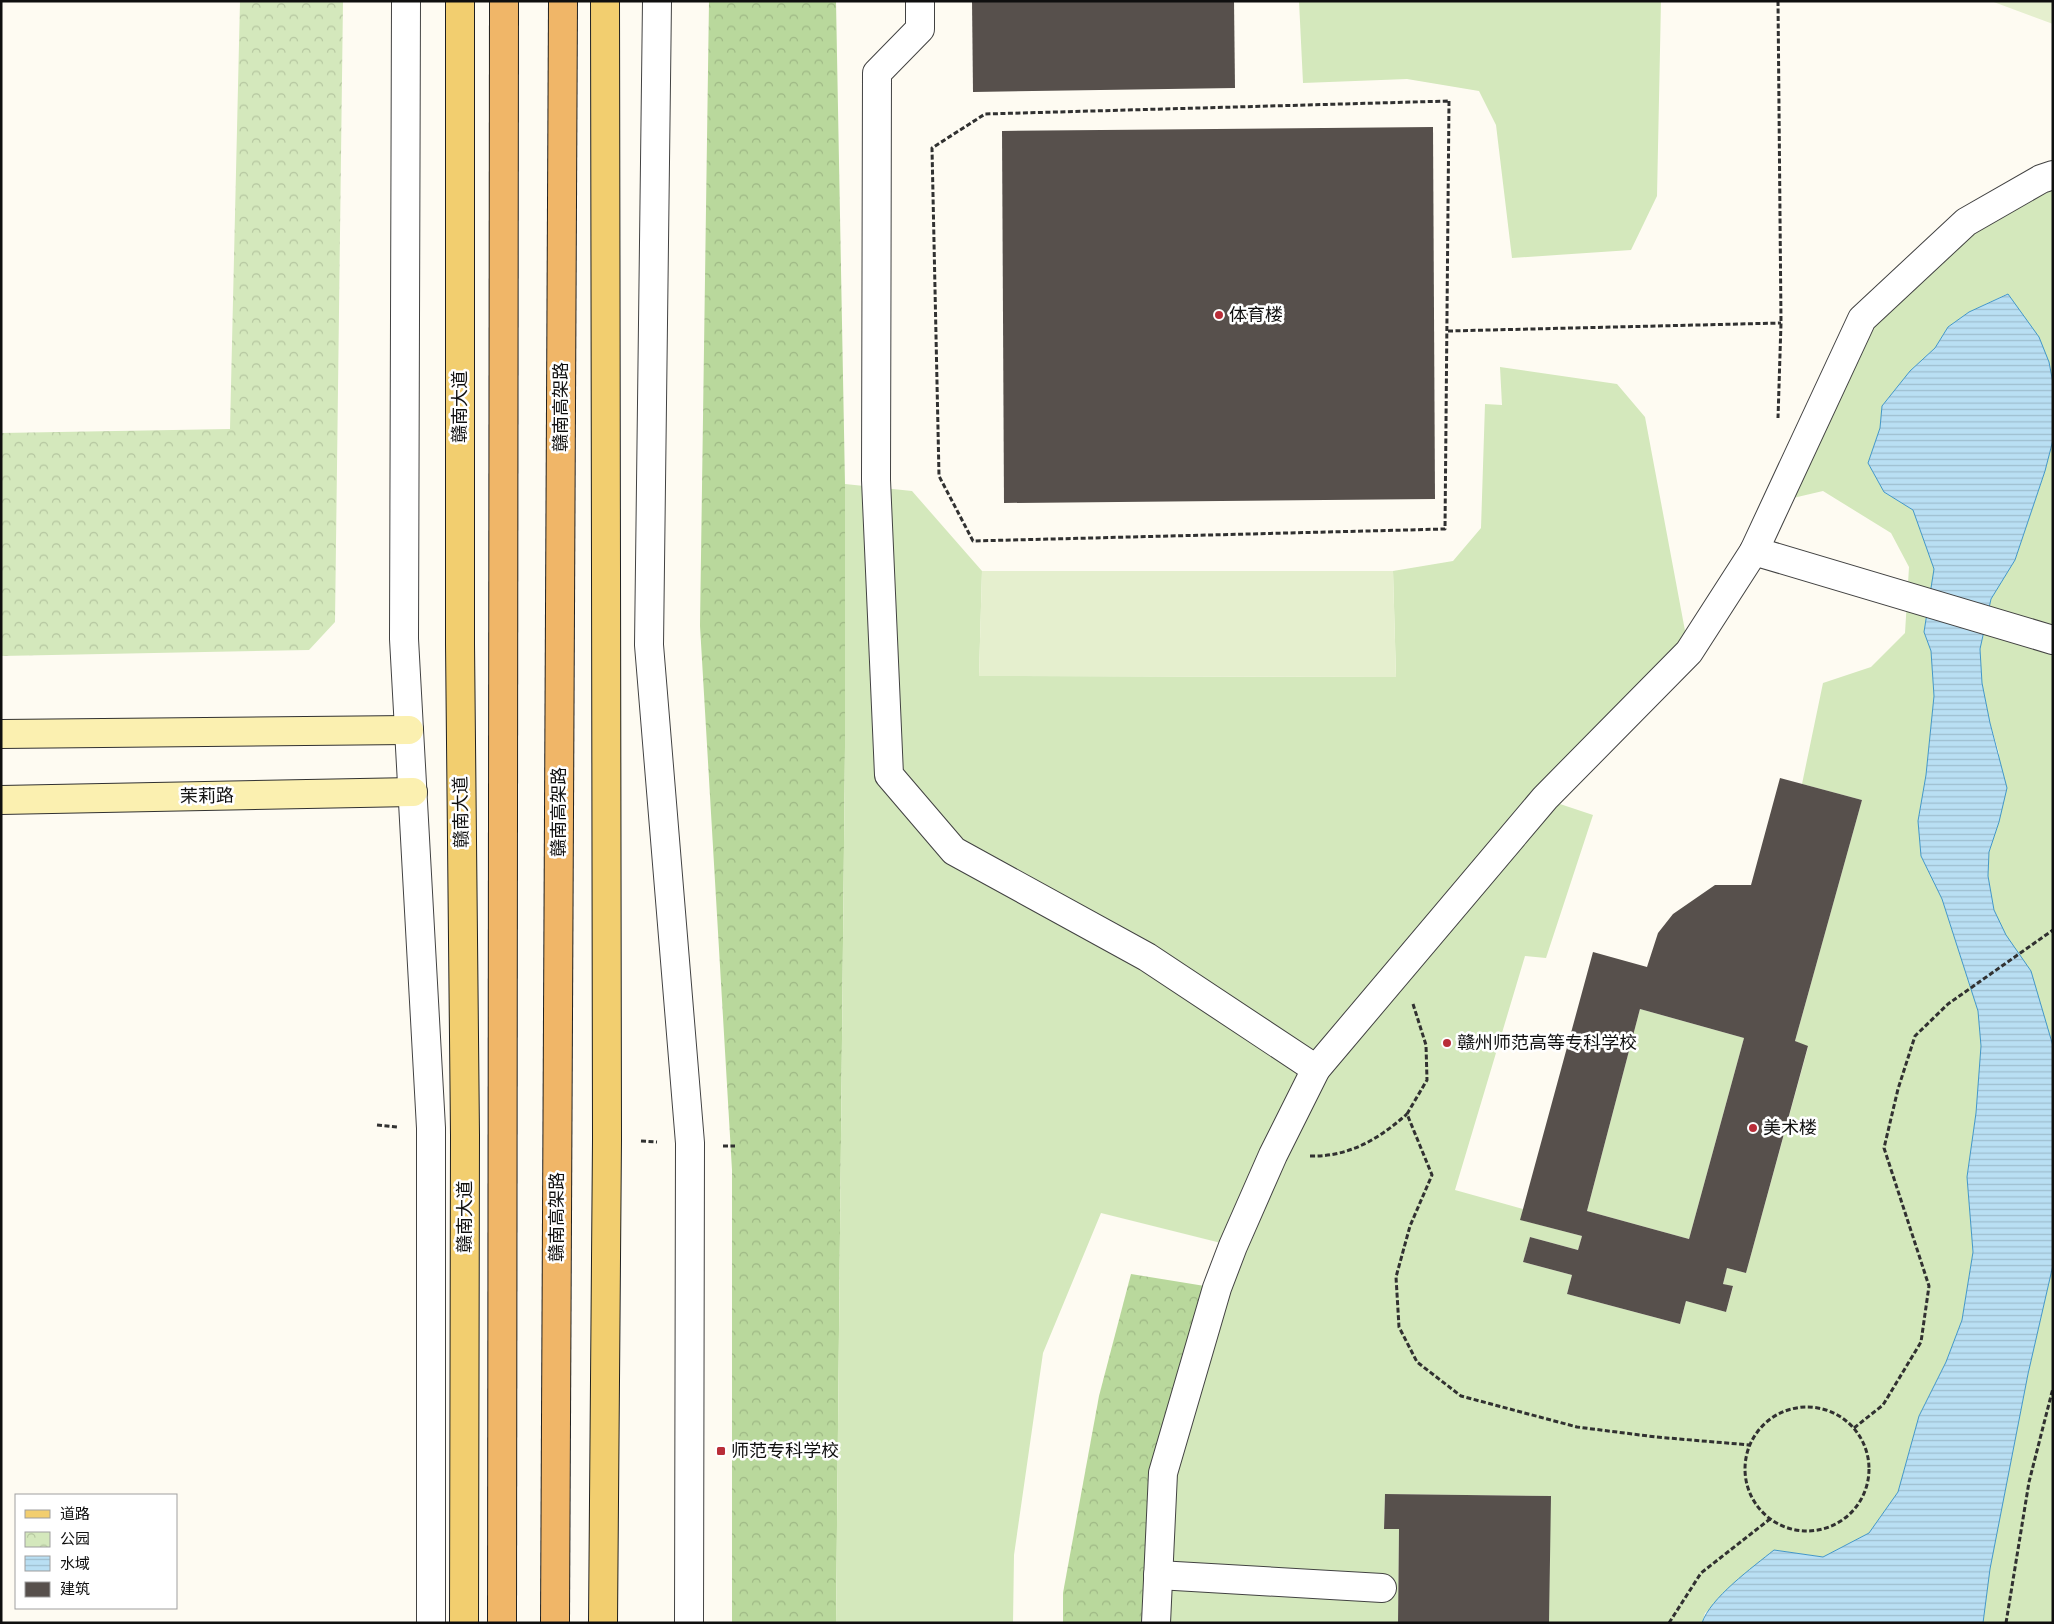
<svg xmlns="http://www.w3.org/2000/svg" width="2054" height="1624" font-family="Literata,'Noto Sans SC',serif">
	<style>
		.forest { fill: url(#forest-crowns) }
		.park { fill: url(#park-crowns) }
		.garden { fill: #d4e8bc }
		.pitch { fill: #e5efce }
		.water { fill: url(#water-rules); stroke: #4397c7 }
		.building { fill: #57504c; fill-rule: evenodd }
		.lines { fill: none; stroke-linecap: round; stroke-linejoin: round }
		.minor-casing { stroke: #424242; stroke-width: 30 }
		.tertiary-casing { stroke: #424242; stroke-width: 30 }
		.secondary-casing { stroke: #313131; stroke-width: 30 }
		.primary-casing { stroke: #202020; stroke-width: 30 }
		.path { stroke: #313131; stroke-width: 3; stroke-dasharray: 5 2.5; stroke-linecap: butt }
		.minor { stroke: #fff; stroke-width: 28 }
		.tertiary { stroke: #fff; stroke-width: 28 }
		.secondary { stroke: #fbf0b0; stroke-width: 28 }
		.primary { stroke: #f2ce6f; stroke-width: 28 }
		.trunk-bridge-casing { stroke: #202020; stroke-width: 30; stroke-linecap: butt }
		.trunk-bridge { stroke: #f0b668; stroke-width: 28 }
		.poi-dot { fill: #b92d38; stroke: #fff; stroke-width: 2 }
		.labels { text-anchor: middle; stroke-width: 5; stroke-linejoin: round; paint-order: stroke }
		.poi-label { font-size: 18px; fill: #0f0f0f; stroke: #fff; text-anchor: start }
		.street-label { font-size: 18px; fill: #0f0f0f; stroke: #fff }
	</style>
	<defs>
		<pattern id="forest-crowns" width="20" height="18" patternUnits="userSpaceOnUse" patternTransform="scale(1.25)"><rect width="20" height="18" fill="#b9d89c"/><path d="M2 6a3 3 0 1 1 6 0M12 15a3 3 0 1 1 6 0" fill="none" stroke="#9eb885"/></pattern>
		<pattern id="park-crowns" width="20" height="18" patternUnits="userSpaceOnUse" patternTransform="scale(1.25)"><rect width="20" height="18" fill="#d4e8bc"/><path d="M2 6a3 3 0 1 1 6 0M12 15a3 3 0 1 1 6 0" fill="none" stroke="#b5c6a0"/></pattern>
		<pattern id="water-rules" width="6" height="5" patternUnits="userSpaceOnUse" patternTransform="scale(1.25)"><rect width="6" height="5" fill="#b9dff3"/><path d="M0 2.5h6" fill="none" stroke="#9ebecf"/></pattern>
	</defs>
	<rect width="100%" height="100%" fill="#fefbf2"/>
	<g class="forest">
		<polygon points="709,1 836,1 845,484 845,747 836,1623 732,1623 732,1170 700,626"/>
		<polygon points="1131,1274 1217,1288 1156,1623 1063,1623 1063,1593 1099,1396"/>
	</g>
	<polygon class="park" points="240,1 343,1 335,622 309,650 1,656 1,433 230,429"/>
	<g class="garden">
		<polygon points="1299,1 1661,1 1657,196 1631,250 1512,258 1496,125 1479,91 1407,79 1303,83"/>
		<polygon points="2053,175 2053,383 2049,362 2007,294 1969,312 1948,327 1935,348 1910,371 1882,406 1880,428 1868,463 1884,492 1913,510 1935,569 1924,632 1931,651 1934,696 1926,775 1918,821 1921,856 1942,899 1978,1011 1981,1046 1976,1113 1967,1177 1973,1252 1962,1320 1946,1362 1919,1416 1898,1492 1869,1533 1823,1557 1774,1550 1705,1613 1702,1623 1549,1623 1550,1496 1385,1494 1384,1528 1399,1529 1398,1623 1156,1623 1163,1473 1233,1246 1101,1213 1043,1353 1014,1555 1013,1623 836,1623 845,747 845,484 912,491 982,571 979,676 1396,677 1393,571 1453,561 1481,528 1485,404 1502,405 1500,367 1617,384 1645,417 1689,652 1545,799 1593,815 1546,958 1525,956 1455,1190 1523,1209 1521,1220 1582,1236 1578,1250 1530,1237 1523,1262 1572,1275 1567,1294 1680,1324 1686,1301 1726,1312 1733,1287 1723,1284 1727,1268 1746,1273 1808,1047 1795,1041 1862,800 1802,784 1823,683 1871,667 1905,633 1909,567 1891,533 1823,491 1776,502 1862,319 1966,222"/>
		<polygon points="2053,440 2053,1046 2044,1021 1994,910 1988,876 1989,852 1999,822 1999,753 1990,723 1982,683 1980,649 1991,599 2015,560 2045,471"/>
		<polygon points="1640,1009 1744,1038 1689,1239 1587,1211"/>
		<polygon points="2053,1265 2053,1623 1983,1623 1990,1569 2028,1374"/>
	</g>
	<g class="pitch">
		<polygon points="1991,1 2053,1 2053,24"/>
		<polygon points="982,571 1393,571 1396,677 979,676"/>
	</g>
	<path class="water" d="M 2008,294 L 2039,337 L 2049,362 L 2053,383 L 2053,440 L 2045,471 L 2015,560 L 1991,599 L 1980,649 L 1982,683 L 1990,723 L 2007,788 L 1999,822 L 1989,852 L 1988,876 L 1994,910 L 2006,935 L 2031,971 L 2053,1046 L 2053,1265 L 2028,1374 L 1990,1569 L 1983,1623 L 1702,1623 C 1710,1598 1753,1567 1774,1550 L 1823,1557 L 1869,1533 L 1898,1492 L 1919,1416 L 1946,1362 L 1962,1320 L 1973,1252 L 1967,1177 L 1976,1113 L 1981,1046 L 1978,1011 L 1942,899 L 1921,856 L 1918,821 L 1926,775 L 1934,696 L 1931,651 L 1924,632 L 1934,569 L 1913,510 L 1884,492 L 1868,463 L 1880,428 L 1882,406 L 1910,371 L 1935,348 L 1948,327 L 1969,312 Z"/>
	<g class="building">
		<polygon points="972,1 1234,1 1235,88 973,92"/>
		<polygon points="1433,127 1435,499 1004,503 1002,131"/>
		<path d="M 1780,778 L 1862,800 L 1795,1041 L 1808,1046 L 1746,1273 L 1727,1268 L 1723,1284 L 1733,1286 L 1726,1312 L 1686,1301 L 1680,1324 L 1567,1294 L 1572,1275 L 1523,1262 L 1530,1237 L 1578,1250 L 1582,1236 L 1520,1220 L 1593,952 L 1647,967 L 1658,933 L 1673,914 L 1715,885 L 1751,885 ZM 1640,1009 L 1744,1038 L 1689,1239 L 1587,1211 Z"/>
		<polygon points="1385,1494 1551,1496 1549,1623 1398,1623 1399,1529 1384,1529"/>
	</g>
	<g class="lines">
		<defs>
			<g id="minor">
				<polyline points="920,1 920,29 877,73 876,480 889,775 954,851 1147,957 1316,1069"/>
				<polyline points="1754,551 2053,640"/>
				<polyline points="1158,1575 1382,1588"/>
				<polyline points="1156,1623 1163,1473 1217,1288 1233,1246 1273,1155 1316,1069 1545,798 1689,652 1754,551 1862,319 1966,222 2041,179 2053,175"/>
			</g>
			<g id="tertiary">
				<polyline points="406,1 404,639 431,1128 431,1623"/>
				<polyline points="657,1 649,645 690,1143 689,1623"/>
			</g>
			<g id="secondary">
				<polyline points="1,734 409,730"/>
				<polyline points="1,800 413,792"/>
			</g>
			<g id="primary">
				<polyline points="460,1 460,644 465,1135 464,1623"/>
				<polyline points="603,1623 607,1139 605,1"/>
			</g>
		</defs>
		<use href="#minor" class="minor-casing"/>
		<use href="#tertiary" class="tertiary-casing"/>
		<use href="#secondary" class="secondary-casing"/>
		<use href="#primary" class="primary-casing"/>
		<g class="path">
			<polyline points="1778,1 1781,323 1778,418"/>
			<polygon points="1449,101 1445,529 973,541 939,476 932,148 985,114"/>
			<polyline points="1448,331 1781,323"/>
			<polyline points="1413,1004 1426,1045 1427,1080 1407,1114 1432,1175 1410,1226 1396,1277 1399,1327 1417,1362 1461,1396 1577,1427 1656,1437 1750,1445"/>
			<polyline points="377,1125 398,1127"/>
			<polyline points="641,1141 657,1142"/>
			<polyline points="723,1146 735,1146"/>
			<path d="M 1310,1156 C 1349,1157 1379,1139 1407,1114"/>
			<circle cx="1807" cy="1469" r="62"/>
			<polyline points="1854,1428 1883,1405 1921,1342 1929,1286 1884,1148 1898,1089 1915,1036 1948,1004 2053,930"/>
			<polyline points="1669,1623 1701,1573 1770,1519"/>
			<polyline points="2006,1623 2029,1482 2053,1388"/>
		</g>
		<use href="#minor" class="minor"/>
		<use href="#tertiary" class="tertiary"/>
		<use href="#secondary" class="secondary"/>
		<use href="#primary" class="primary"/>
		<defs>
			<g id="trunk-bridge">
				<polyline points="502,1623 504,1"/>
				<polyline points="555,1623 563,1"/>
			</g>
		</defs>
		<use href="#trunk-bridge" class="trunk-bridge-casing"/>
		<use href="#trunk-bridge" class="trunk-bridge"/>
	</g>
	<g class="poi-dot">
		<circle cx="1219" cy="315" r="5"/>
		<circle cx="1447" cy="1043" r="5"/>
		<circle cx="1753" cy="1128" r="5"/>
		<rect x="716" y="1446" width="10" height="10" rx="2.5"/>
	</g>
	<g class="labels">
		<g class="poi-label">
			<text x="1229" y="321">体育楼</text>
			<text x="1457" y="1049">赣州师范高等专科学校</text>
			<text x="1763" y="1134">美术楼</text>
			<text x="731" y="1457">师范专科学校</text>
		</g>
		<g class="street-label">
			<text transform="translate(460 407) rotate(-90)" y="6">赣南大道</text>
			<text transform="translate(561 407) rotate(-90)" y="6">赣南高架路</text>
			<text transform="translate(207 796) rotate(-1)" y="6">茉莉路</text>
			<text transform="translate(461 812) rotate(-91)" y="6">赣南大道</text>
			<text transform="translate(559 812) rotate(-90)" y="6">赣南高架路</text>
			<text transform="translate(465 1217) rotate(-90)" y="6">赣南大道</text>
			<text transform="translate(557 1217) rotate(-90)" y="6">赣南高架路</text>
		</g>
	</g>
	<rect width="2054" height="1624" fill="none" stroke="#0f0f0f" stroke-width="5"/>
	<rect x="15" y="1494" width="162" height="115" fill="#ffffff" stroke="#9f9f9f"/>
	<rect x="25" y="1510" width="25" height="8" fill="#f2ce6f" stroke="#9f9f9f"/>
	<text x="60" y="1519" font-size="15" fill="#0f0f0f">道路</text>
	<rect x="25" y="1532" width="25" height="15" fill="url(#park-crowns)" stroke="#9f9f9f"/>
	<text x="60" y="1544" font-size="15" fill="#0f0f0f">公园</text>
	<rect x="25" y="1556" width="25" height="15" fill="url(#water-rules)" stroke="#9f9f9f"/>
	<text x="60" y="1569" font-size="15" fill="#0f0f0f">水域</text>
	<rect x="25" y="1582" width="25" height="15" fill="#57504c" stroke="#9f9f9f"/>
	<text x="60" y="1594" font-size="15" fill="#0f0f0f">建筑</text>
</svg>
